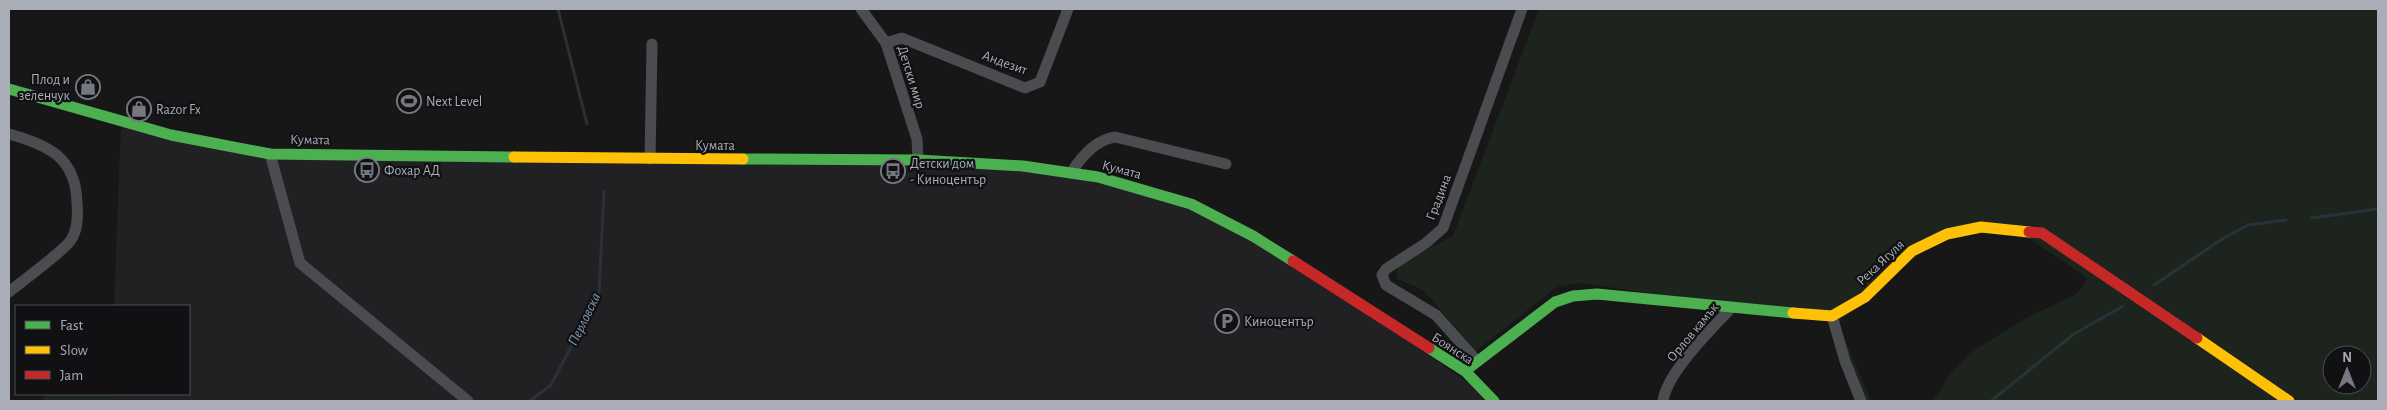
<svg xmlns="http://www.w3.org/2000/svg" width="2387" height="410" font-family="'Alegreya Sans',sans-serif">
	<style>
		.built { fill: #212123 }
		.green { fill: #1d241e; fill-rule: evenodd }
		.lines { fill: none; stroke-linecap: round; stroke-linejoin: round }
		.stream { stroke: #2a3239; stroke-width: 3 }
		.street { stroke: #4b4c50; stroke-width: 11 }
		.fast { stroke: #4caf50; stroke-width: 11 }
		.slow { stroke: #ffc107; stroke-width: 11 }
		.jam { stroke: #c62828; stroke-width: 11 }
		.labels { text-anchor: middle; stroke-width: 4.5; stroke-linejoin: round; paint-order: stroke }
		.street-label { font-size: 14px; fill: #a8adb8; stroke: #111113 }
		.poi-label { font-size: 14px; fill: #a8adb8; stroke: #111113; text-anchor: start }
		.water-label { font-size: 15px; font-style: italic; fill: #7f9bb3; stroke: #111113 }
	</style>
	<rect width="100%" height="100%" fill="#171717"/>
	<polygon class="built" points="121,122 226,148 1023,166 1191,204 1298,264 1494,401 115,401 114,394 189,394 189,306 114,306"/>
	<g class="green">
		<path d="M 1539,9 L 2378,9 L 2378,401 L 1931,401 L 1939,393 L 1949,374 L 1976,349 L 2028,317 L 2077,294 L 2088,278 L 2030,239 L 1992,232 L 1944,239 L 1906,263 L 1838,323 L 1871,401 L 1858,401 L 1826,314 L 1690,299 L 1580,283 L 1557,287 L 1476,351 L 1423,290 L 1396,278 L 1398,265 L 1453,236 ZM 2332,355 L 2362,355 L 2362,385 L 2332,385 Z"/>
		<polygon points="44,394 114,394 115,401 43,401"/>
	</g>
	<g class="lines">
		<g class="stream">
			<polyline points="558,9 587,124"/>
			<polyline points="2311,218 2378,209"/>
			<polyline points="2154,285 2222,239 2248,225 2286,220"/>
			<polyline points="530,401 551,385 599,293 604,192"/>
			<polyline points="1991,401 2074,334 2123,306"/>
		</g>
		<g class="street">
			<polyline points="861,9 886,43 917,139 918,160"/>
			<polyline points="886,43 902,38 1025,88 1040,82 1068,9"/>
			<path d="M 9,134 C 48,145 76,157 77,203 C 78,216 78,229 71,240 C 64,251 21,282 9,292"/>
			<polyline points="270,154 300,263 468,401"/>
			<polyline points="650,159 652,44"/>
			<path d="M 1071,173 C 1081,157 1095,140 1115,137 L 1226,164"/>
			<polyline points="1832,316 1845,361 1861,401"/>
			<polyline points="1477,361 1436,315 1386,285 1382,275 1386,269 1426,243 1443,228 1522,9"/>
			<path d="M 1663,401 C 1667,372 1711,330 1731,308"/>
		</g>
		<g class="fast">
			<polyline points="9,89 171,135 270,154 514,157"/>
			<polyline points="743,159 918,160 1023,166 1098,177 1191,204 1253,236 1293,261"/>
			<polyline points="1429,348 1465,371 1494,401"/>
			<polyline points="1465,371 1555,302 1573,296 1597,294 1793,313"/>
		</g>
		<g class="slow">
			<polyline points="514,157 743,159"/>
			<polyline points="1793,313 1832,316 1865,297 1912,251 1947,234 1981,227 2029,232"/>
			<polyline points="2197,338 2289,401"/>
		</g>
		<g class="jam">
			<polyline points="2029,232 2042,233 2197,338"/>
			<polyline points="1293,261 1429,348"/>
		</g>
	</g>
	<defs>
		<symbol id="shop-ring" viewBox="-11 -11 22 22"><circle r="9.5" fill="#111113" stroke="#757880" stroke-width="1.5"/><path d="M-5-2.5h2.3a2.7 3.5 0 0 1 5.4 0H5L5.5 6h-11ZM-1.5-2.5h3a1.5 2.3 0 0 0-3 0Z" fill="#757880"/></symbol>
		<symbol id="stadium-ring" viewBox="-11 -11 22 22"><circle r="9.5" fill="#111113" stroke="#757880" stroke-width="1.5"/><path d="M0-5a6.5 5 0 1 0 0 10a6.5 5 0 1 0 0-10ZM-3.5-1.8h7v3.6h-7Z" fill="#757880"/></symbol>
		<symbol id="bus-ring" viewBox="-11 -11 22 22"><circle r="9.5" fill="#111113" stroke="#757880" stroke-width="1.5"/><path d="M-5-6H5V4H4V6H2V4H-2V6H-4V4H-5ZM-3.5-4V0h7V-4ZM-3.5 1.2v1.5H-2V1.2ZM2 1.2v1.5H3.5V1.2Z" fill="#757880"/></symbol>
		<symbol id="parking-ring" viewBox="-11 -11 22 22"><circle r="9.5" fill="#111113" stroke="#757880" stroke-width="1.5"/><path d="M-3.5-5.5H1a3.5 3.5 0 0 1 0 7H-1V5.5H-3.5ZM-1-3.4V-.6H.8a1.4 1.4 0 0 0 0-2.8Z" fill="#757880"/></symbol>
	</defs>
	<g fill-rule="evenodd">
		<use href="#shop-ring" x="74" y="73" width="28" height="28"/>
		<use href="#stadium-ring" x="395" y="87" width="28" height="28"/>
		<use href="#shop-ring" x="125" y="95" width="28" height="28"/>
		<use href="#bus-ring" x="353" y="156" width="28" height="28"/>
		<use href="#bus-ring" x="879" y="157" width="28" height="28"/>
		<use href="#parking-ring" x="1213" y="307" width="28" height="28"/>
	</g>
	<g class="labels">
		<g class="street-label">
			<text transform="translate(1005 62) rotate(20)" y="5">Андезит</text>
			<text transform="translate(912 77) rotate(73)" y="5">Детски мир</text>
			<text transform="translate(310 139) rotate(1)" y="5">Кумата</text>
			<text x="715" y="150">Кумата</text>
			<text transform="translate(1122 169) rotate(15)" y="5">Кумата</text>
			<text transform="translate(1438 197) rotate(-69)" y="5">Градина</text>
			<text transform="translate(1880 262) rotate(-43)" y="5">Река Ягуля</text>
			<text transform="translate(1692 332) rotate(-50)" y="5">Орлов камък</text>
			<text transform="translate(1453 348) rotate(33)" y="5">Боянска</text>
		</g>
		<g class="poi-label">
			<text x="70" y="84" text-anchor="end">Плод и<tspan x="70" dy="16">зеленчук</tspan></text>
			<text x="426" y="106">Next Level</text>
			<text x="156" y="114">Razor Fx</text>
			<text x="910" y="168">Детски дом<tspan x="910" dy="16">- Киноцентър</tspan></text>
			<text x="384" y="175">Фохар АД</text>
			<text x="1244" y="326">Киноцентър</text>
		</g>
		<g class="water-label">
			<text transform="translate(584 319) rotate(-64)" y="5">Перловска</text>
		</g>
	</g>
	<rect width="2387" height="410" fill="none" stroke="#a8adb8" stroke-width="20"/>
	<rect x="15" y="305" width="175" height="90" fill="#111113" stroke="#4d4f55"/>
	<rect x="25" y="321" width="25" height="8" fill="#4caf50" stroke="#4d4f55"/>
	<text x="60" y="330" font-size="15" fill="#a8adb8">Fast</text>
	<rect x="25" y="346" width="25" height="8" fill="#ffc107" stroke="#4d4f55"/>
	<text x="60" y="355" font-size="15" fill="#a8adb8">Slow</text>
	<rect x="25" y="371" width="25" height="8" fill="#c62828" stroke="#4d4f55"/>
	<text x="60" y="380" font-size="15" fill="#a8adb8">Jam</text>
	<g transform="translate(2347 370)"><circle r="24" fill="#111113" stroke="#4d4f55"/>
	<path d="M0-4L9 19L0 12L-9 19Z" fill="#757880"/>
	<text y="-8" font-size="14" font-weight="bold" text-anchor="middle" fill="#a8adb8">N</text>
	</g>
</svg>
